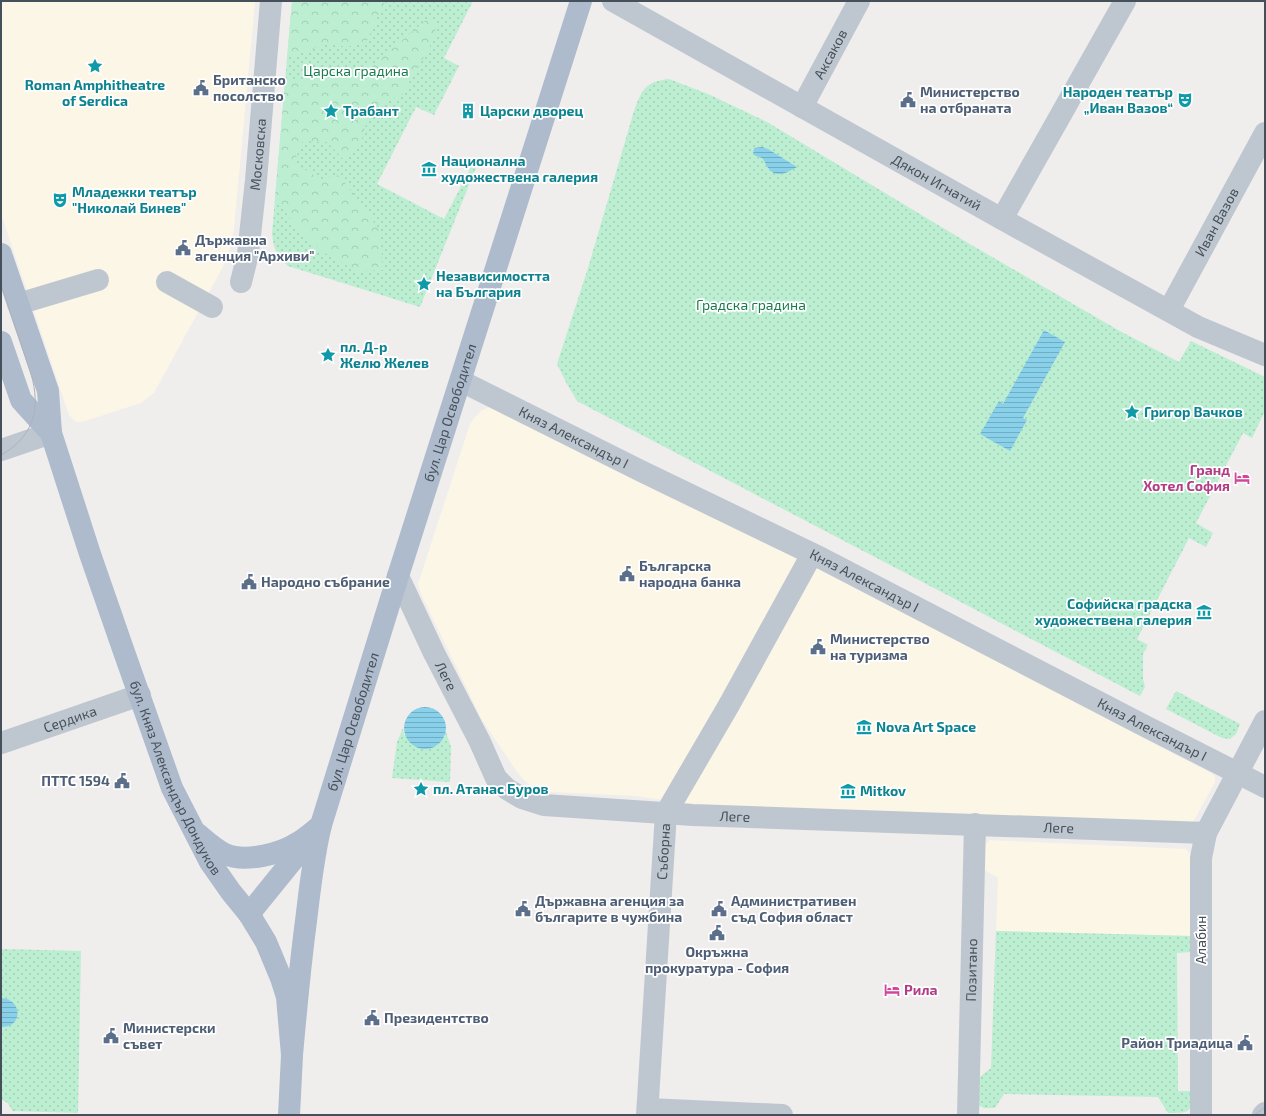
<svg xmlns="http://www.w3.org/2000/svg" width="1266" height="1116" font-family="'Exo 2',sans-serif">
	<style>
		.commercial { fill: #fbf6e6 }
		.grass { fill: url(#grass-dots) }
		.forest { fill: url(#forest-crowns) }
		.water { fill: url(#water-rules) }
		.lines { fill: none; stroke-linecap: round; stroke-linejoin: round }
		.minor { stroke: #bec7d0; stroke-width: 22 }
		.major { stroke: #adbbcc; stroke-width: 22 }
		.tram { stroke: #b0b2b8; stroke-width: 1 }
		.labels { text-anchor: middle; stroke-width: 3.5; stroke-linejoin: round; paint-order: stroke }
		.street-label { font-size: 14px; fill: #46505a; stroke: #fff }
		.park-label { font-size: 14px; fill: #187b4e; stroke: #fff }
		.service-label { font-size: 14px; font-weight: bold; fill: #4e5e75; stroke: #fff; text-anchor: start }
		.culture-label { font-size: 14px; font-weight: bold; fill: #0d838f; stroke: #fff; text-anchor: start }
		.hotel-label { font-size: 14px; font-weight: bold; fill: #b23c85; stroke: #fff; text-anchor: end }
	</style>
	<defs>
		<pattern id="grass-dots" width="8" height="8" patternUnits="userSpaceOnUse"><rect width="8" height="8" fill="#bceed1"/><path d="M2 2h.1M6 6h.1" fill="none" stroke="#a3ceb6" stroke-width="1.8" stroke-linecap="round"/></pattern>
		<pattern id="forest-crowns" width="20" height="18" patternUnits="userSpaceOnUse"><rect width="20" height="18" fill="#bceed1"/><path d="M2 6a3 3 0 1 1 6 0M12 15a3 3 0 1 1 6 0" fill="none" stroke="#a3ceb6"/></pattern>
		<pattern id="water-rules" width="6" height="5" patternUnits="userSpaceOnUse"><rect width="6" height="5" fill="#89d1ea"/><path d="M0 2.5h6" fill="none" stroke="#72acc1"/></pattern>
	</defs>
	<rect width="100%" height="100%" fill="#f0eded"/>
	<g class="commercial">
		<polygon points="1,1 255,1 234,229 231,244 225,263 154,393 141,403 85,421 80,422 75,421 69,415 1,214"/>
		<polygon points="489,407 511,409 1213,774 1215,777 1215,782 1192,824 713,807 636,796 550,792 540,790 530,785 523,779 517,772 482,720 421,594 418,584 470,424 475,417 481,411"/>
		<polygon points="990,840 1186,849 1191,855 1192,936 996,931 998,878 983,869 985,845"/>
	</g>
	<g class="grass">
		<path d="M 292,1 L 473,1 L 444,58 L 459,66 L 434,115 L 416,107 L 377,184 L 444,219 L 473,163 L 477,165 L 420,307 L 288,266 C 276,255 274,249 272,234 Z"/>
		<path d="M 669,79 L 708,94 L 767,122 L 968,243 L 1118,330 L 1179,362 L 1191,341 L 1265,377 L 1265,411 L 1252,438 L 1243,433 L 1196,523 L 1213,533 L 1206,547 L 1189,538 L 1137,639 L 1148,645 L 1143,654 L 1143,679 L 1145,687 L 1140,696 L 577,401 L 567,384 L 557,364 L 588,268 L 634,111 C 642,90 644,82 669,79 Z"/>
		<polygon points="1176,691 1240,724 1236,734 1230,739 1222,738 1166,709"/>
		<polygon points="403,728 404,735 444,738 446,732 451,747 450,782 392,778 397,742"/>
		<path d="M 996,931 L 1192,936 L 1192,952 L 1177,953 L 1178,1091 L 1193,1091 C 1192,1113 1190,1113 1168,1113 L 1158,1097 L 1004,1094 L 995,1108 L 984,1108 L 978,1105 L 976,1080 L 991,1068 Z"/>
		<path d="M 1,949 L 81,951 L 78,1113 L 12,1111 C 10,1105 7,1101 1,1100 Z"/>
	</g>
	<g class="forest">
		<polygon points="292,1 385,1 366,43 346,47 329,43 287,58"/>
		<polygon points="427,19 437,19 434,39 402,95 370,110 360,145 343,159 327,142 303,141 294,162 321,180 339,175 364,208 380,231 383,270 356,271 323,252 296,227 275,198 285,81 335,75 377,62"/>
	</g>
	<g class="water">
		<path d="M 762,147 L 768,149 L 797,167 C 788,172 777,179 769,169 C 766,166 765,161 762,158 L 756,156 L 753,154 L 754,148 Z"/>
		<polygon points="1044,330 1065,342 1023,418 1027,420 1010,451 980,434 999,401 1003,404"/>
		<circle cx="425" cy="728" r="21"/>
		<path d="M 1,998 C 23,999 23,1028 1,1027 Z"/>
	</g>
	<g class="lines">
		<g class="minor">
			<path id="s1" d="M 613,1 L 1002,219 L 1198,327 L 1265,355"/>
			<path id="s2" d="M 802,107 L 859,1"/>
			<polyline points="1002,219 1125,1"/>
			<polyline points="167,282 212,307"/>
			<path id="s3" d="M 241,282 L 248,254 L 256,180 L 271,1"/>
			<polyline points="18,304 98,280"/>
			<path id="s4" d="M 1169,310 L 1265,133"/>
			<path id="s5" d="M 461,381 L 641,471 L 821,558 L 1141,724 L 1265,787"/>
			<polyline points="1,450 51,433"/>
			<path id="s6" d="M 398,576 L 434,653 L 480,742 L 496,778 L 507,789 L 522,798 L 544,805 L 693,815 L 1206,833"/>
			<path id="s7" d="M 1,743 L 140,695"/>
			<polyline points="648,1109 782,1115"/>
			<path id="s8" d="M 647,1115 L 666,813 L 729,705 L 812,554"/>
			<path id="s9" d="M 968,1115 L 975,824"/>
			<polyline points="1201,1115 1201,858 1206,833 1265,721"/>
			<polyline points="1263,1115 1265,1113"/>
		</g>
		<g class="major">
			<path id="s10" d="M 1,254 L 48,391 L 51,433 L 90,554 L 123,649 L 172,788 L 210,862 L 231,892 L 249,914 L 266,942 L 281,978 L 287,997 L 292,1055 L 289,1115"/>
			<polyline points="1,342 21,400 51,433"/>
			<path d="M 198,834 C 206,841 215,849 225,854 C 245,863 281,854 299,842 C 307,837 314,831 321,825"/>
			<polyline points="249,914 309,840"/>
			<path id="s11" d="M 292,1055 C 296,1010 300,966 306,921 C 310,889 313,857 321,825 L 398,576 L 581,1"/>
		</g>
		<g class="tram">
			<path d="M 1,284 L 31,374 C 41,408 34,437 1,455"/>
			<polyline points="1255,1115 1265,1107"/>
		</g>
	</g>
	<defs>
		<symbol id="sight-bare" viewBox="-9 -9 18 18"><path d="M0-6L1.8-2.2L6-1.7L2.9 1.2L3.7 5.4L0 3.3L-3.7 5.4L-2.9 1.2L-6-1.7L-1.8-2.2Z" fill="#0f9aa8" stroke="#fff" stroke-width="2.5" paint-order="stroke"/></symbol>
		<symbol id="civic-bare" viewBox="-9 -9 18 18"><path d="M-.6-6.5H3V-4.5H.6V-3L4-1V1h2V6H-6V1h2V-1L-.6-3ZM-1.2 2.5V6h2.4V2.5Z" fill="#5c6f8a" stroke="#fff" stroke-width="2.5" paint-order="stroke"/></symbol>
		<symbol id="theatre-bare" viewBox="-9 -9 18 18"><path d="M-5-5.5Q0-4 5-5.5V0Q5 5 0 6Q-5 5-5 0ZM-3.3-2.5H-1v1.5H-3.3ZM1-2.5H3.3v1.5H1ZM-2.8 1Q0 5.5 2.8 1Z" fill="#0f9aa8" stroke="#fff" stroke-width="2.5" paint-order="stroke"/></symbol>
		<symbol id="building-bare" viewBox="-9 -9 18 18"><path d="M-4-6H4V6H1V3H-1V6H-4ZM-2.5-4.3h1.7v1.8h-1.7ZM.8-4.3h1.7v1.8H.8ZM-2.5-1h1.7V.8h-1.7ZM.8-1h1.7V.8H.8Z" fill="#0f9aa8" stroke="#fff" stroke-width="2.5" paint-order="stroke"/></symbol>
		<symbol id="museum-bare" viewBox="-9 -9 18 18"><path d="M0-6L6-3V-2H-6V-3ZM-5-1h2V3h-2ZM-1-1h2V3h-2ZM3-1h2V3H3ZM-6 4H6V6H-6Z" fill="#0f9aa8" stroke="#fff" stroke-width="2.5" paint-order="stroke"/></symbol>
		<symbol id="hotel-bare" viewBox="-9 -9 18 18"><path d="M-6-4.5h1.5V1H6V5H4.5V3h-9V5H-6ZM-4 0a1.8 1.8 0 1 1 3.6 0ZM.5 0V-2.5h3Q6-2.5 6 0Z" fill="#d1479c" stroke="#fff" stroke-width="2.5" paint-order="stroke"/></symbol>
	</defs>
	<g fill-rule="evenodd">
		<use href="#sight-bare" x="84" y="55" width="22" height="22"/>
		<use href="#civic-bare" x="190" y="77" width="22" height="22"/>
		<use href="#civic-bare" x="897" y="89" width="22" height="22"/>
		<use href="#theatre-bare" x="1174" y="89" width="22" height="22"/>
		<use href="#sight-bare" x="320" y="100" width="22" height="22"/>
		<use href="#building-bare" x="457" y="100" width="22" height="22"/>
		<use href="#museum-bare" x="418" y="158" width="22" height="22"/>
		<use href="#theatre-bare" x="49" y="189" width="22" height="22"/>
		<use href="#civic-bare" x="172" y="237" width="22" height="22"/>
		<use href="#sight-bare" x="413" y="273" width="22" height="22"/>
		<use href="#sight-bare" x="317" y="344" width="22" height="22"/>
		<use href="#sight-bare" x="1121" y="401" width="22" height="22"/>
		<use href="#hotel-bare" x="1231" y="467" width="22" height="22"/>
		<use href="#civic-bare" x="616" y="563" width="22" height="22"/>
		<use href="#civic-bare" x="238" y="571" width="22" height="22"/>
		<use href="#museum-bare" x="1193" y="601" width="22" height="22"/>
		<use href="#civic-bare" x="807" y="636" width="22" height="22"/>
		<use href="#museum-bare" x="853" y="716" width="22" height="22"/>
		<use href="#civic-bare" x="111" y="770" width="22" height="22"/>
		<use href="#sight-bare" x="410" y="778" width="22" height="22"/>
		<use href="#museum-bare" x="837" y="780" width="22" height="22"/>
		<use href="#civic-bare" x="512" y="898" width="22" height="22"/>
		<use href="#civic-bare" x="708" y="898" width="22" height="22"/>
		<use href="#civic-bare" x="706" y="922" width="22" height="22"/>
		<use href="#hotel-bare" x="881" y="979" width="22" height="22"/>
		<use href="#civic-bare" x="361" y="1007" width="22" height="22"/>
		<use href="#civic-bare" x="100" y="1025" width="22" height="22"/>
		<use href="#civic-bare" x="1234" y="1032" width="22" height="22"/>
	</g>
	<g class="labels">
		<g class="street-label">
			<text dy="5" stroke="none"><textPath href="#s2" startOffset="60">Аксаков</textPath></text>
			<text dy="5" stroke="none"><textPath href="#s3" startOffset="129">Московска</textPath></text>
			<text dy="5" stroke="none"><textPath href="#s1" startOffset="371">Дякон Игнатий</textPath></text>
			<text dy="5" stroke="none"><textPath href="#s4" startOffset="100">Иван Вазов</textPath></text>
			<text dy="5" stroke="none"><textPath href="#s11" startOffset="664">бул. Цар Освободител</textPath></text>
			<text dy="5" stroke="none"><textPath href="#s5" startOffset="126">Княз Александър I</textPath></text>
			<text dy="5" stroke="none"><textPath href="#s5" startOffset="450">Княз Александър I</textPath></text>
			<text dy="5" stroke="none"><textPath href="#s6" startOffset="111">Леге</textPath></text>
			<text dy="5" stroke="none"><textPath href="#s7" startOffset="73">Сердика</textPath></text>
			<text dy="5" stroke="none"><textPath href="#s11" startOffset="340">бул. Цар Освободител</textPath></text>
			<text dy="5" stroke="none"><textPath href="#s5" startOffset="774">Княз Александър I</textPath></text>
			<text dy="5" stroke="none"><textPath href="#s10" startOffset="554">бул. Княз Александър Дондуков</textPath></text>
			<text dy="5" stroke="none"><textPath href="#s6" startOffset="472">Леге</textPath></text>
			<text dy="5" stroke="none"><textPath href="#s6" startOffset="796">Леге</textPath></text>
			<text dy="5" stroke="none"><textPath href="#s8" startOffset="264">Съборна</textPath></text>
			<text transform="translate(1201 940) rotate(-90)" y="5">Алабин</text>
			<text dy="5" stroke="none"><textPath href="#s9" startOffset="145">Позитано</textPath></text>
		</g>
		<g class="park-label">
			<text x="356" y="76">Царска градина</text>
			<text x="751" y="310">Градска градина</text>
		</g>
		<g class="service-label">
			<text x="213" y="85">Британско<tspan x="213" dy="16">посолство</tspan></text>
			<text x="920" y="97">Министерство<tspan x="920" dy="16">на отбраната</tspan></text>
			<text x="195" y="245">Държавна<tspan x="195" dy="16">агенция "Архиви"</tspan></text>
			<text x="639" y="571">Българска<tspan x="639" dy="16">народна банка</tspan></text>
			<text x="261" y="587">Народно събрание</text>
			<text x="830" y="644">Министерство<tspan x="830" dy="16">на туризма</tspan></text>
			<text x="110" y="786" text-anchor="end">ПТТС 1594</text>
			<text x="535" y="906">Държавна агенция за<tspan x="535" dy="16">българите в чужбина</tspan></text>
			<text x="731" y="906">Административен<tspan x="731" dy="16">съд София област</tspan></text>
			<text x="717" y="957" text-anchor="middle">Окръжна<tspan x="717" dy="16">прокуратура - София</tspan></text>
			<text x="384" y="1023">Президентство</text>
			<text x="123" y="1033">Министерски<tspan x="123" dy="16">съвет</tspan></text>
			<text x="1233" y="1048" text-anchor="end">Район Триадица</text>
		</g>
		<g class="culture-label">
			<text x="95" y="90" text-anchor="middle">Roman Amphitheatre<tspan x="95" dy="16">of Serdica</tspan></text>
			<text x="1173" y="97" text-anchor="end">Народен театър<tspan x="1173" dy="16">„Иван Вазов“</tspan></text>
			<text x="343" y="116">Трабант</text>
			<text x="480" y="116">Царски дворец</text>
			<text x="441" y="166">Национална<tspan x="441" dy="16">художествена галерия</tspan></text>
			<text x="72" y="197">Младежки театър<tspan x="72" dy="16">"Николай Бинев"</tspan></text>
			<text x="436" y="281">Независимостта<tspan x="436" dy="16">на България</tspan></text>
			<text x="340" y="352">пл. Д-р<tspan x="340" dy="16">Желю Желев</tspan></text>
			<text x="1144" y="417">Григор Вачков</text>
			<text x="1192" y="609" text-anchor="end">Софийска градска<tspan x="1192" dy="16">художествена галерия</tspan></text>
			<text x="876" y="732">Nova Art Space</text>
			<text x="433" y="794">пл. Атанас Буров</text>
			<text x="860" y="796">Mitkov</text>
		</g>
		<g class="hotel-label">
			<text x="1230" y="475">Гранд<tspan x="1230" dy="16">Хотел София</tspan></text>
			<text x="904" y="995" text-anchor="start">Рила</text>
		</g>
	</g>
	<rect width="1266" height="1116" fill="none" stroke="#46505a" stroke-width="4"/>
</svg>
